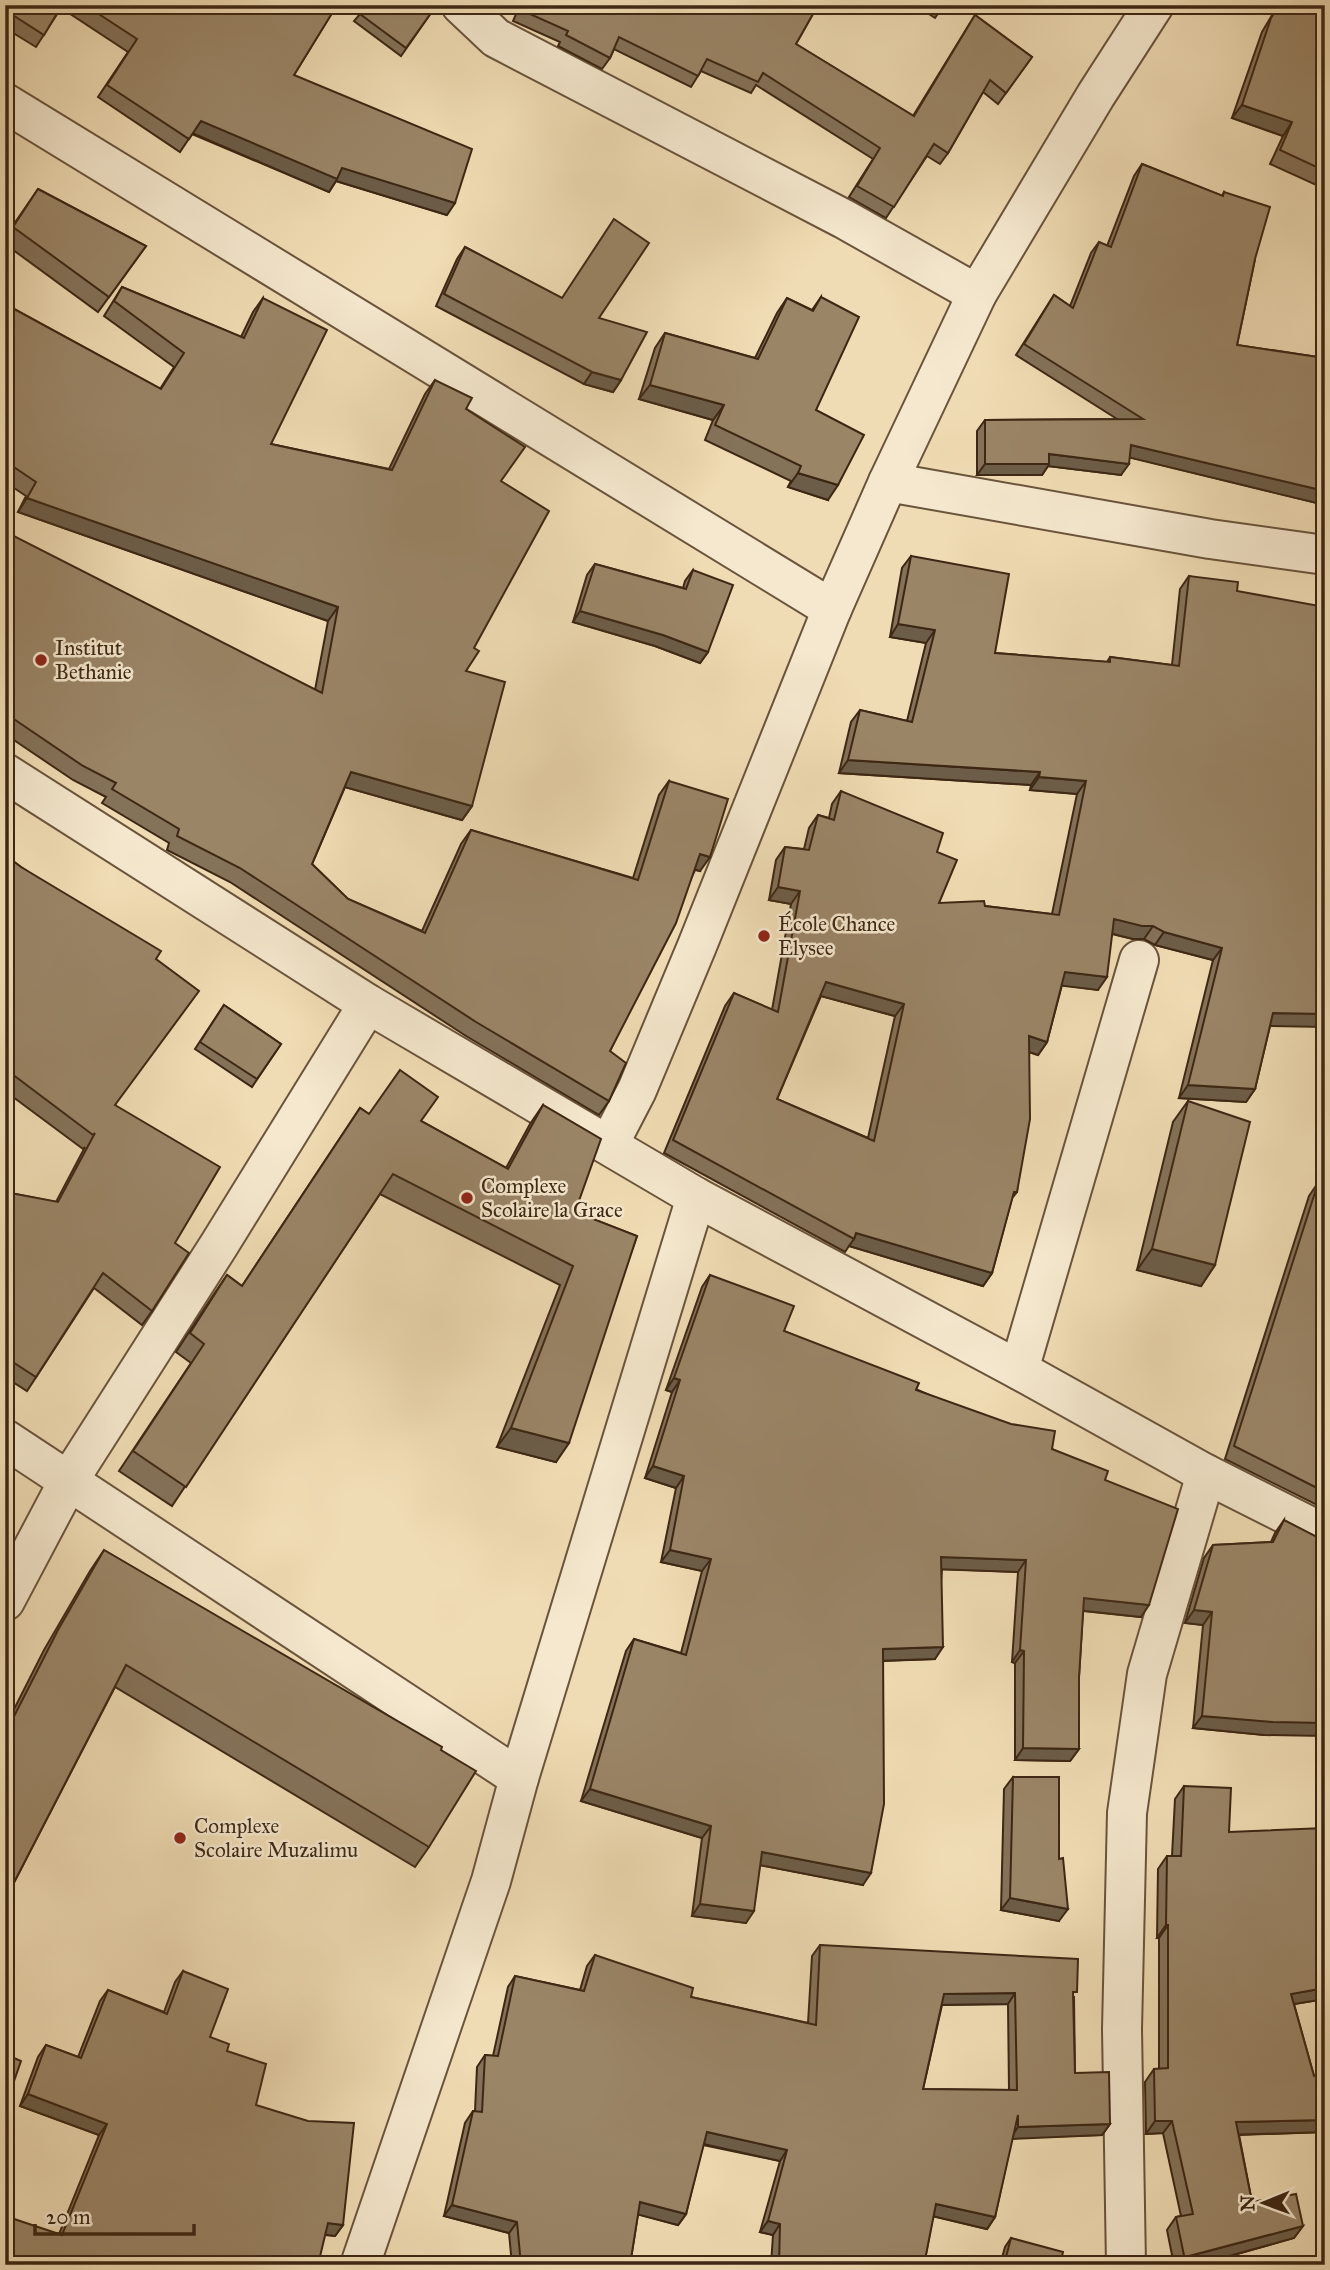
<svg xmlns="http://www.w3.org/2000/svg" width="1330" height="2270" font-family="'IM FELL Great Primer',serif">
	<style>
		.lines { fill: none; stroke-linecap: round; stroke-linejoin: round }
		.minor-casing { stroke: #6a543c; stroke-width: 42 }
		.minor { stroke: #f5e8ce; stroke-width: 38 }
		.wall { fill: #847259; stroke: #3d2714; stroke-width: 2; fill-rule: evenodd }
		.shaded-wall { fill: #6c5d48; stroke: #3d2714; stroke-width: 2 }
		.building { fill: #9a8567; stroke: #3d2714; stroke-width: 2; fill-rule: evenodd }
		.poi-dot { fill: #8f2418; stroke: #f5e8ce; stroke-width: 2.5 }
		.labels { text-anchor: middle; stroke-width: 5; stroke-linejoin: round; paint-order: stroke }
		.poi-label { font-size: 21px; fill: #3d2714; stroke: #f5e8ce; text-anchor: start }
	</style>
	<rect width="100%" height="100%" fill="#f0dcb4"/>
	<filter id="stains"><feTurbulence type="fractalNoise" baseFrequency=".00286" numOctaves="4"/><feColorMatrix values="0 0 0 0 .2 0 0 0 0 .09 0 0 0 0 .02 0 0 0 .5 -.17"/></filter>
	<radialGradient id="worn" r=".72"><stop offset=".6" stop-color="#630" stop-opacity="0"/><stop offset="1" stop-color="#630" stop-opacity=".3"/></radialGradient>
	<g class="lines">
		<defs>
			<g id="minor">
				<polyline points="461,5 496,38 844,219 977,294"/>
				<polyline points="5,103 832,609"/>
				<polyline points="888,482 1210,539 1325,555"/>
				<polyline points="5,773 368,1004 696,1197 1019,1370 1206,1474 1325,1534"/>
				<polyline points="609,1144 637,1090 697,946 832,609 888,482 977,294 1096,95 1154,5"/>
				<polyline points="1019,1370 1139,960"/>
				<polyline points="5,1439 519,1778"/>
				<polyline points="5,1601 69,1480 219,1245 368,1004"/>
				<polyline points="360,2265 491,1881 519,1778 696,1197"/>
				<polyline points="1126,2265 1122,2029 1127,1813 1147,1674 1206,1474"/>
			</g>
		</defs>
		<use href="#minor" class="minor-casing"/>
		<use href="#minor" class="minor"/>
	</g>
	<g class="wall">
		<polygon points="5,5 337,5 294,75 447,215 336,181 329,192 192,134 180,152 98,97 128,52 61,8 36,47 5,28"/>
		<polygon points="520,5 818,5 796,44 913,116 975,15 1032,57 998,104 983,92 948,153 940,164 927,156 886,218 849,197 873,159 756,85 751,93 701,71 691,87 614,49 610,58 602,69 558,46 560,42 513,21"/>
		<polygon points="915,5 944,5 935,18"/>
		<polygon points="1278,5 1325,5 1325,189 1270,164 1283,136 1232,118 1262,32"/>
		<polygon points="431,13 401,56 354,21 360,14"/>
		<polygon points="1142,164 1222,196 1224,192 1255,259 1237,345 1325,358 1325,505 1129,457 1121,475 1048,466 1042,475 977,475 977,431 985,420 1117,419 1016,355 1054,295 1070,306 1091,253 1099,242 1107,246 1134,176"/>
		<polygon points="38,189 146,246 98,312 5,244 5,237"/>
		<polygon points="465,247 599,318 621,380 613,392 584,384 436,306 457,259"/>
		<polygon points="122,287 241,337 253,312 263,298 271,444 389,469 425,394 435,380 466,409 501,481 474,648 466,671 472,806 462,820 345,787 312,864 348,899 422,931 461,844 471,830 633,878 659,795 669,781 700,871 695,870 610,1051 609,1101 599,1115 466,1036 230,882 167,850 169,843 102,803 106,797 73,780 5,734 5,536 315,690 328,621 18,512 26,496 5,482 5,304 160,389 174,367 104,316"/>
		<polygon points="821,297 816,410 828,500 788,487 791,481 705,440 713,420 639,399 655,348 665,333 755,358 777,313 787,298 812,310"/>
		<path d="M 911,556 L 995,653 L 1107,662 L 1110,657 L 1172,665 L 1180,589 L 1189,576 L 1237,591 L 1317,670 L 1270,1026 L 1255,1089 L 1246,1102 L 1179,1098 L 1213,960 L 1155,945 L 1144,939 L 1133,939 L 1112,934 L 1098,990 L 1062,985 L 1047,1042 L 1038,1055 L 1029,1052 L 1017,1192 L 1012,1198 L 992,1273 L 983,1286 L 849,1246 L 845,1252 L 664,1153 L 725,1006 L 734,993 L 772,1010 L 791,904 L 769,900 L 776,860 L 785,847 L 804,849 L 809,828 L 818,815 L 829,818 L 832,804 L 841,791 L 937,852 L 939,903 L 985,906 L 1052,914 L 1077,794 L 1030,790 L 1031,785 L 839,773 L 851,722 L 860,710 L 907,721 L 926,643 L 890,637 L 902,568 ZM 821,996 L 895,1016 L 868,1138 L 777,1099 Z"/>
		<polygon points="595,564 683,588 685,581 693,570 708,652 700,663 655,646 573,622 587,575"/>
		<polygon points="5,855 21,867 156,959 115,1106 175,1243 152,1311 142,1325 94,1288 27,1391 5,1377 5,1192 56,1202 85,1147 83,1149 5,1091"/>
		<polygon points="224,1005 281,1044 252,1087 195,1049"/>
		<polygon points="1188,1101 1215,1265 1201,1286 1137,1270 1173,1122"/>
		<polygon points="543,1105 575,1212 637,1236 556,1462 497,1447 560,1285 380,1194 172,1506 119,1471 191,1363 176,1352 214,1294 227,1275 242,1286 360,1108 369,1114 421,1121 506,1168 530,1124"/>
		<polygon points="1318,1183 1325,1185 1325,1509 1225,1459 1309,1196"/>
		<polygon points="710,1275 784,1331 1052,1449 1105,1480 1141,1617 1083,1611 1079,1677 1079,1749 1070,1761 1015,1760 1015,1663 1012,1662 1018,1572 942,1569 935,1659 883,1661 863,1885 760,1865 746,1923 692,1916 702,1838 581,1801 626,1651 634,1639 681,1653 702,1571 661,1562 676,1488 645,1478 672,1392 666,1390 702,1287"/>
		<polygon points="1284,1520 1264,1735 1193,1728 1203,1625 1185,1623 1204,1558 1213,1545 1271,1542 1275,1533"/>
		<polygon points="104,1550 441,1750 429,1847 415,1867 115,1687 5,1900 5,1727 44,1650 90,1571"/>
		<polygon points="1013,1777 1059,1859 1059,1921 1001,1910 1004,1789"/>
		<polygon points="1184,1786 1229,1832 1325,1999 1294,2004 1314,2076 1325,2075 1325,2132 1239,2135 1252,2202 1303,2226 1294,2238 1223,2258 1263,2265 1174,2265 1167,2230 1176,2217 1181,2216 1163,2133 1146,2134 1145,2082 1154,2069 1159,2069 1159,1938 1157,1938 1158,1869 1167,1856 1172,1856 1175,1799"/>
		<path d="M 820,1945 L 1074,1997 L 1075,2073 L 1110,2124 L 1102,2135 L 1012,2138 L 995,2217 L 987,2229 L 933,2216 L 924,2265 L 771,2265 L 773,2235 L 760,2232 L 780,2161 L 703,2145 L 686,2214 L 678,2225 L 638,2214 L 630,2265 L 512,2265 L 509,2233 L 444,2216 L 465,2123 L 473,2111 L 475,2111 L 477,2067 L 485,2055 L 493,2056 L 508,1987 L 515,1976 L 580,1990 L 587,1966 L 595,1955 L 691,1997 L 808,2023 L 812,1956 ZM 1008,2004 L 1009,2090 L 923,2089 L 942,2005 Z"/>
		<polygon points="183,1971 210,2037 227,2051 256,2105 343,2225 335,2236 325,2235 5,2265 59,2234 99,2135 20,2106 38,2057 46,2045 78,2057 100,2001 108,1990 164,2012 175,1982"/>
		<polygon points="1011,2238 1060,2265 1000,2265 1005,2247"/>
	</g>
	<g class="shaded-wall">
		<polygon points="1242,105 1292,122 1283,136 1232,118"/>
		<polygon points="201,121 455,203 447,215 336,181 329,192 192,133"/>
		<polygon points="592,372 621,380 613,392 584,384"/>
		<polygon points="650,385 724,405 713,420 639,399"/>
		<polygon points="1131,445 1325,491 1325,505 1123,456"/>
		<polygon points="1049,454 1129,464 1121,475 1048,466 1042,475 977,475 985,464"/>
		<polygon points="798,473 838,485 828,500 788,487"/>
		<polygon points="27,498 338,607 328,621 18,512"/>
		<polygon points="580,611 663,635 708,652 700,663 655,646 573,622"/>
		<polygon points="898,624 935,630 926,643 890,637"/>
		<polygon points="848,760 1040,772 1031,785 839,773"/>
		<polygon points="351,772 472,806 462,820 341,786"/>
		<polygon points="1039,777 1086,781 1077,794 1030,790"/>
		<polygon points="700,854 710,857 700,871 690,868"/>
		<polygon points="778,887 800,891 791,904 769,900"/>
		<polygon points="1114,919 1153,926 1144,939 1133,939 1105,932"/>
		<polygon points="1164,932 1222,948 1213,960 1155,945"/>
		<polygon points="1065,972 1107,977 1098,990 1056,985"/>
		<polygon points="826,982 904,1004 895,1016 817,995"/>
		<polygon points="1273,1013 1325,1014 1325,1027 1264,1026"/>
		<polygon points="1029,1036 1047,1042 1038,1055 1020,1049"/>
		<polygon points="1188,1085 1255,1089 1246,1102 1179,1098"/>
		<polygon points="856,1233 992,1273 983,1286 849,1246 854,1239"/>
		<polygon points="1152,1249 1215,1265 1201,1286 1137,1270"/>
		<polygon points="674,1378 680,1380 672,1392 666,1390"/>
		<polygon points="511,1428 569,1443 556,1462 497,1447"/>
		<polygon points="653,1466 684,1476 676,1488 645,1478"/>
		<polygon points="670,1550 711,1559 702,1571 661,1562"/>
		<polygon points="941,1557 1026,1560 1018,1572 933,1569"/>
		<polygon points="1084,1598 1149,1605 1141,1617 1076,1610"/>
		<polygon points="1194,1610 1212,1612 1203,1625 1185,1623"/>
		<polygon points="943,1647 935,1659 875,1661 883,1649"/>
		<polygon points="1020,1650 1024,1651 1015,1663 1012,1662"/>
		<polygon points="1202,1716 1325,1723 1325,1736 1264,1735 1193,1728"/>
		<polygon points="1023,1748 1079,1749 1070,1761 1015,1760"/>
		<polygon points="590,1789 711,1826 702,1838 581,1801"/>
		<polygon points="762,1852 871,1873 863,1885 754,1864"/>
		<polygon points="1010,1898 1068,1909 1059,1921 1001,1910"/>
		<polygon points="700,1904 754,1911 746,1923 692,1916"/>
		<polygon points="1166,1925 1168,1925 1159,1938 1157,1938"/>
		<polygon points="1325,1988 1325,1999 1282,2006 1291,1994"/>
		<polygon points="1015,1993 1008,2004 936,2005 944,1994"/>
		<polygon points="28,2094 107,2124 99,2135 20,2106"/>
		<polygon points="1325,2120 1325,2132 1227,2135 1236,2122"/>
		<polygon points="1155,2121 1172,2121 1163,2133 1146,2134"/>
		<polygon points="1110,2124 1102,2135 1010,2139 1018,2127"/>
		<polygon points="707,2132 787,2150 780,2161 699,2143"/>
		<polygon points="640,2202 686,2214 678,2225 632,2213"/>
		<polygon points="936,2204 995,2217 987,2229 928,2215"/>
		<polygon points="452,2205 517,2222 509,2233 444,2216"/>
		<polygon points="768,2221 780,2224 773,2235 760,2232"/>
		<polygon points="328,2223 343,2225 335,2236 320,2234"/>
		<polygon points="1303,2226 1294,2238 1197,2265 1189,2256"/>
	</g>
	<g class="building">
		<polygon points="5,5 62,5 44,35 5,10"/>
		<polygon points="85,5 337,5 294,75 472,149 455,203 342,168 337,179 201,121 189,139 107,85 137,39"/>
		<polygon points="367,5 420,5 431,13 406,48 360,14"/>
		<polygon points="523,5 818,5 796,44 914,116 975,15 1032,57 1006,93 990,80 948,153 934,144 894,207 857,186 880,148 763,73 758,82 707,59 698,76 619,37 610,58 566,35 568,31 521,10"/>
		<polygon points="1279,5 1325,5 1325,171 1280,150 1292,122 1242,105 1271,18"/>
		<polygon points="1142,164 1223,196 1224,192 1270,207 1255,259 1237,345 1325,358 1325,491 1131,445 1129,464 1049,454 1049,464 985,464 985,420 1143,419 1024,344 1054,295 1073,308 1099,242 1111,247"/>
		<polygon points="38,189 146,246 109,297 13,227"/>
		<polygon points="614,219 649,243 599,318 647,332 621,380 592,372 444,294 465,247 562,298"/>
		<polygon points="122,287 244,338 263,298 327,330 271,444 392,470 435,380 472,398 466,409 525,447 501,481 549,511 474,648 479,651 466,671 505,682 472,806 351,772 312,864 348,899 425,933 471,830 638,880 669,781 728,799 710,857 700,854 676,923 610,1051 626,1063 609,1101 476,1022 240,868 177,836 179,829 112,789 116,783 83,766 5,713 5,537 8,533 322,693 338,607 27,498 36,482 5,461 5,304 161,389 184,353 114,301"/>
		<polygon points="821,297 859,317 816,410 864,435 838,485 798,473 801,466 715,425 724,405 650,385 665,333 758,359 787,298 813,311"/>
		<path d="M 911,556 L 1009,574 L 995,653 L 1110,662 L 1110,657 L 1179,666 L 1189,576 L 1238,582 L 1237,591 L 1325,607 L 1325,631 L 1317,670 L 1325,671 L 1325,1014 L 1273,1013 L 1255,1089 L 1188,1085 L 1222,948 L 1164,932 L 1153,926 L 1142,926 L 1114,919 L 1107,977 L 1065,972 L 1047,1042 L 1029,1036 L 1030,1119 L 1017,1192 L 1014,1192 L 992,1273 L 856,1233 L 854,1239 L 673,1140 L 734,993 L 778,1012 L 800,891 L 778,887 L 785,847 L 809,850 L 818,815 L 834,820 L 841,791 L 943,833 L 937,852 L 957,860 L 939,903 L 984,901 L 985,906 L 1059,915 L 1086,781 L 1039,777 L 1040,772 L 848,760 L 860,710 L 912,722 L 935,630 L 898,624 ZM 826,982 L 904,1004 L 874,1141 L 777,1099 Z"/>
		<polygon points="595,564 686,589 693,570 733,585 708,652 663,635 580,611"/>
		<polygon points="5,855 21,867 161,951 156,959 199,991 115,1105 220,1167 175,1243 189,1253 152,1311 103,1273 36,1377 5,1357 5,1192 58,1202 95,1133 93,1135 8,1071 5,1077"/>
		<polygon points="224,1005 281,1044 257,1079 200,1042"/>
		<polygon points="400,1070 438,1097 421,1121 508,1169 543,1105 601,1139 575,1212 637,1236 569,1443 511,1428 573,1266 393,1174 186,1487 133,1451 204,1344 190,1333 227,1275 242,1286 360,1108 369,1114"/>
		<polygon points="1188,1101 1250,1122 1215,1265 1152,1249"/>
		<polygon points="1318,1183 1325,1185 1325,1492 1234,1446"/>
		<polygon points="710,1275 794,1306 784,1331 919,1383 916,1390 1011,1424 1055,1431 1052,1449 1108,1471 1105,1480 1178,1509 1149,1605 1084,1598 1079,1677 1079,1749 1023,1748 1024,1651 1020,1650 1026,1560 941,1557 943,1647 883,1649 884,1804 871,1873 762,1852 754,1911 700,1904 711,1826 590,1789 634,1639 686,1655 711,1559 670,1550 684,1476 653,1466 680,1380 674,1378"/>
		<polygon points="1284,1520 1325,1541 1325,1723 1273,1722 1202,1716 1212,1612 1194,1610 1213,1545 1273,1542"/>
		<polygon points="104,1550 442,1747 441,1750 476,1771 429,1847 126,1665 5,1900 5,1734 58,1630"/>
		<polygon points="1013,1777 1059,1777 1059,1859 1063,1858 1068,1909 1010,1898"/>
		<polygon points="1184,1786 1231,1788 1229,1832 1324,1828 1325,1988 1291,1994 1314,2076 1325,2075 1325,2120 1236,2122 1252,2202 1296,2194 1303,2226 1189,2256 1262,2259 1263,2265 1186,2265 1176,2217 1193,2214 1172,2121 1155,2121 1154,2069 1168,2068 1168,1925 1166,1925 1167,1856 1181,1856"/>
		<path d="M 820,1945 L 1078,1959 L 1077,1992 L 1073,1992 L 1075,2073 L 1109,2072 L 1110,2124 L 1018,2127 L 1018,2115 L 995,2217 L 936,2204 L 924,2265 L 779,2265 L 780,2224 L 768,2221 L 787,2150 L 707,2132 L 686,2214 L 640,2202 L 630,2265 L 521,2265 L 517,2222 L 452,2205 L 473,2111 L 482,2112 L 485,2055 L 498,2056 L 515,1976 L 584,1991 L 595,1955 L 693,1988 L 691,1997 L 816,2025 ZM 1015,1993 L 1017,2090 L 923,2089 L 944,1994 Z"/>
		<polygon points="183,1971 228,1989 210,2037 229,2044 227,2051 266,2064 256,2105 308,2121 354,2123 343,2225 328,2223 318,2265 5,2265 5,2216 62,2235 107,2124 28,2094 46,2045 81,2058 108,1990 167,2014"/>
		<polygon points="5,2054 21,2061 5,2107"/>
		<polygon points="1011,2238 1063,2252 1060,2265 1004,2265"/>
	</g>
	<g class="poi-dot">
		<circle cx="41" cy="660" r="7"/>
		<circle cx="764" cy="936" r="7"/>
		<circle cx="467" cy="1198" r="7"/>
		<circle cx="180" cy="1838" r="7"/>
	</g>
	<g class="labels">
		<g class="poi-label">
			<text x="55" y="655">Institut<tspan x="55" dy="24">Bethanie</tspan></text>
			<text x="778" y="931">École Chance<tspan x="778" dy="24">Elysee</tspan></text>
			<text x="481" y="1193">Complexe<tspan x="481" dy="24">Scolaire la Grace</tspan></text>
			<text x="194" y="1833">Complexe<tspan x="194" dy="24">Scolaire Muzalimu</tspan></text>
		</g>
	</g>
	<rect width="1330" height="2270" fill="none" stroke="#f0dcb4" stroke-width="28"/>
	<rect x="7" y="7" width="1316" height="2256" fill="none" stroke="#3d2714" stroke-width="3.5"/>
	<rect x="14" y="14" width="1302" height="2242" fill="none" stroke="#3d2714" stroke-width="2"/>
	<g transform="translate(1264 2203) rotate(269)" stroke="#f5e8ce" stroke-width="5" paint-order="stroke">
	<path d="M0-5L12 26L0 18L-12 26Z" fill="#3d2714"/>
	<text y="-10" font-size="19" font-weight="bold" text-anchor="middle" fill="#3d2714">N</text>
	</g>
	<path d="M35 2224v10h159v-10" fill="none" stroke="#3d2714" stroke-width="3.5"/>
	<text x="46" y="2224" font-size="21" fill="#3d2714" stroke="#f5e8ce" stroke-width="5" paint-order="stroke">20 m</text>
	<rect width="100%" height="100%" filter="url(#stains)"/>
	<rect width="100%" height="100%" fill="url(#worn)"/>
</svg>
